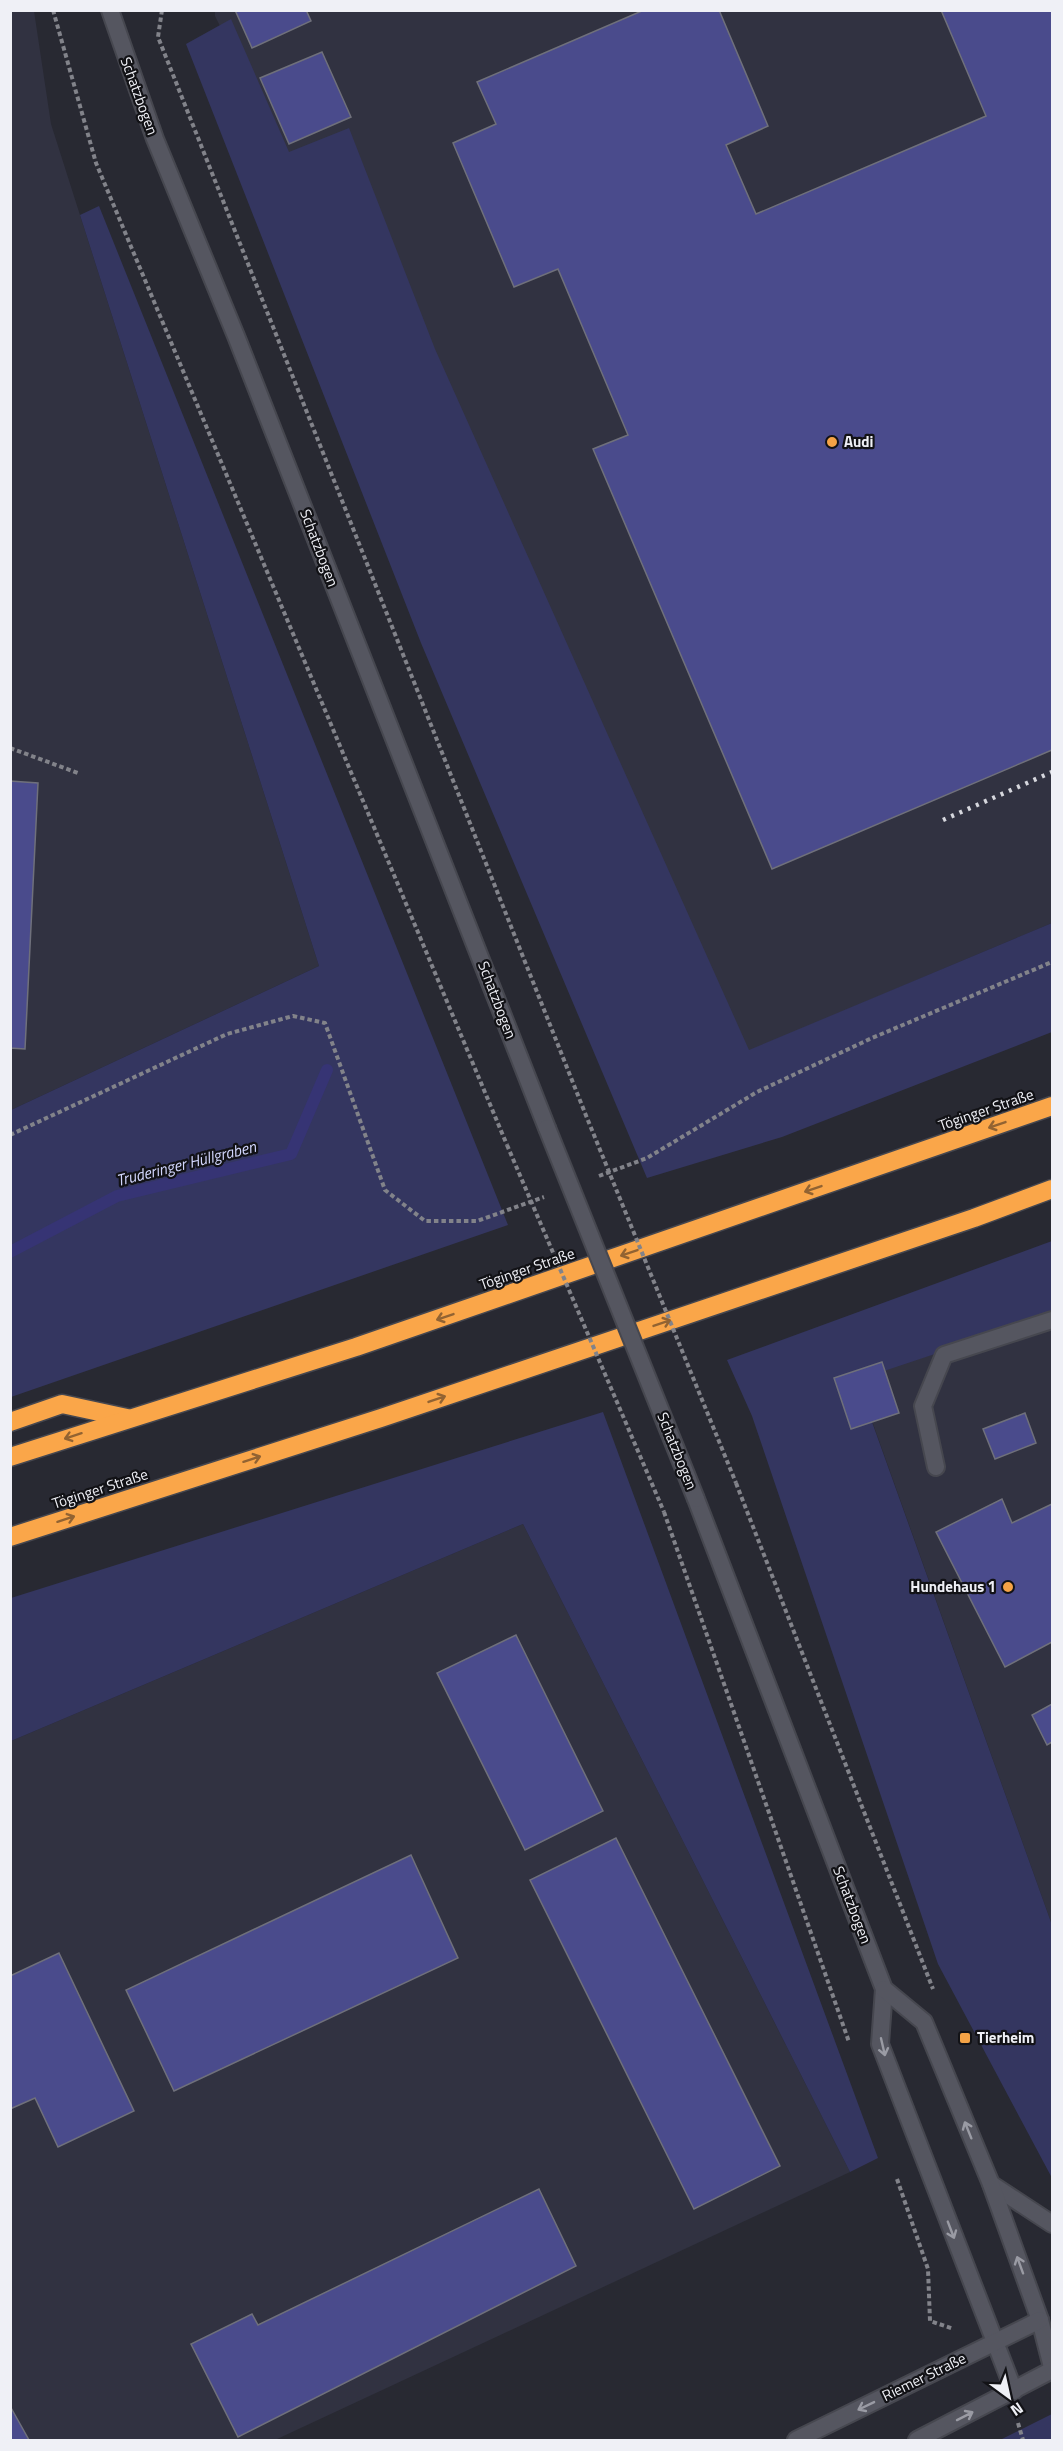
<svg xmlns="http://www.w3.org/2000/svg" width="1063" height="2451" font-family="'Titillium Web',sans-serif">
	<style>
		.built { fill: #313241 }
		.green { fill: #343660 }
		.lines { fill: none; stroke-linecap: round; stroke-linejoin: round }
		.stream { stroke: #363474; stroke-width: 12 }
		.building { fill: #4a4b8c; stroke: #6f707b; stroke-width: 1.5 }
		.service-casing { stroke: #46474f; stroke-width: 20 }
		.tertiary-casing { stroke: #46474f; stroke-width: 20 }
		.secondary-casing { stroke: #46474f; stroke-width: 20 }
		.motorway-casing { stroke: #46474f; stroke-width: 21 }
		.path { stroke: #82838a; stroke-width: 4; stroke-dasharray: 4.5 3; stroke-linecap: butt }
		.service { stroke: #555660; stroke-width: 16 }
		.tertiary { stroke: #555660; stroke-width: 16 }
		.secondary { stroke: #555660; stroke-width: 16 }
		.motorway { stroke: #faa649; stroke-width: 18 }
		.rail { stroke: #d6d7dd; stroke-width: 4.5; stroke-dasharray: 3 6; stroke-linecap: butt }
		.secondary-bridge-casing { stroke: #46474f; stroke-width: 20; stroke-linecap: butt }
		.path-bridge { stroke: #82838a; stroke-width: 4; stroke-dasharray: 4.5 3; stroke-linecap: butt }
		.secondary-bridge { stroke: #555660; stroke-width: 16 }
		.oneway { stroke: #926332 }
		.oneway2 { stroke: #9a9ba4 }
		.poi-dot { fill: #f5a346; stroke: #121216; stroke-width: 2 }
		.labels { text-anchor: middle; stroke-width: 4.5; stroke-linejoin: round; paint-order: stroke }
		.street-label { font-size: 15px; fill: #eff0f6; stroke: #121216 }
		.poi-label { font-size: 15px; font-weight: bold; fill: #eff0f6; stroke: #121216; text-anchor: start }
		.water-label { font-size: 16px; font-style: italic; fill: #d3d7fe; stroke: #121216 }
	</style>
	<rect width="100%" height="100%" fill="#282932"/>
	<g class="built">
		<polygon points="10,11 34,11 51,124 319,966 11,1110"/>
		<polygon points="215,11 1052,11 1052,923 737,1056 215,16"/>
		<polygon points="1052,1315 1052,1925 857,1379"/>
		<polygon points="523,1524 850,2172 275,2440 11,2440 11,1741"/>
	</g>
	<g class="green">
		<polygon points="231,19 289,152 349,128 435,349 749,1050 1052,923 1052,1032 782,1137 647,1178 421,643 186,44"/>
		<polygon points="99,206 508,1225 11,1397 11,1110 319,966 80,215"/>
		<polygon points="1052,1241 1052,1315 857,1380 1052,1925 1052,2178 938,1964 752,1416 727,1360"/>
		<polygon points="603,1412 878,2158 850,2172 523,1524 11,1741 11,1598"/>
		<polygon points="1052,2414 1052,2440 1000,2440"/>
	</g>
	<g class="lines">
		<polyline class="stream" points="10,1252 117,1196 291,1154 327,1070"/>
	</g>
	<g class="building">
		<polygon points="235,10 306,10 311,21 252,48"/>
		<polygon points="644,10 719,10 768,126 726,145 756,214 986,116 941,10 1052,10 1052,750 772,869 593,449 628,435 558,269 514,287 453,143 496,124 477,82"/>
		<polygon points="322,52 351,117 289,144 260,78"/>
		<polygon points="10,781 38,783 25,1049 10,1048"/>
		<polygon points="882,1362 899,1413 851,1429 834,1378"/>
		<polygon points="1025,1413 1036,1443 995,1459 983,1429"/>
		<polygon points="1002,1499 1012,1523 1052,1504 1052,1642 1005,1667 936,1532"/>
		<polygon points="516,1635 603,1811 525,1850 437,1673"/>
		<polygon points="1052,1704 1052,1742 1047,1745 1032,1715"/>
		<polygon points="616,1838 780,2166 694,2209 530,1880"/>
		<polygon points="411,1855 458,1958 174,2091 126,1990"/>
		<polygon points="59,1953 134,2111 58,2147 35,2098 10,2109 10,1976"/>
		<polygon points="539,2189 576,2266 238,2437 191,2344 252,2314 258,2325"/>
		<polygon points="10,2406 29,2440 10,2440"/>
	</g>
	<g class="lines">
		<defs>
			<polyline id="service" points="936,1467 923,1406 944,1355 1052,1320"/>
			<polyline id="tertiary" points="991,2184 1052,2224"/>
			<g id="secondary">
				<polyline points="110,10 155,139 236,336 547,1128"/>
				<polyline points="696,1499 884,1989 880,2044 1014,2391"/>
				<polyline points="884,1989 924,2022 991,2184 1040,2320 1052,2367"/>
				<polyline points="796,2440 1040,2320"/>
				<polyline points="917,2440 1052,2370"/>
			</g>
			<g id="motorway">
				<polyline points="10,1422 62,1404 127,1418"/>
				<polyline points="10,1457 356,1347 1052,1106"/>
				<polyline points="10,1537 381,1418 974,1218 1052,1189"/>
			</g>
		</defs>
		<use href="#service" class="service-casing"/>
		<use href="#tertiary" class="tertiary-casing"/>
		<use href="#secondary" class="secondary-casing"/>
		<use href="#motorway" class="motorway-casing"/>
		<g class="path">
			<polyline points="53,10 96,163 507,1145"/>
			<polyline points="162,10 158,37 585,1113"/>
			<polyline points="10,748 78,773"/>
			<polyline points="10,1135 227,1034 293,1016 325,1023 385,1190 425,1221 477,1221 544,1197"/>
			<polyline points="599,1176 647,1158 757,1092 872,1038 1052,962"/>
			<polyline points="736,1483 933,1989"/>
			<polyline points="664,1512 849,2042"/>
			<polyline points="897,2179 928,2269 930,2321 954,2329"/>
			<polyline points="1018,2423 1023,2440"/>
		</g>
		<use href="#service" class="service"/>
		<use href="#tertiary" class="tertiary"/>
		<use href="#secondary" class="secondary"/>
		<use href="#motorway" class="motorway"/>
		<polyline class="rail" points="943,820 1052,772"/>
		<defs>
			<polyline id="secondary-bridge" points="547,1128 696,1499"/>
		</defs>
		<use href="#secondary-bridge" class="secondary-bridge-casing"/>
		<g class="path-bridge">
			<polyline points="585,1113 736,1483"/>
			<polyline points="507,1145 664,1512"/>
		</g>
		<use href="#secondary-bridge" class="secondary-bridge"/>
	</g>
	<defs><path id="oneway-shaft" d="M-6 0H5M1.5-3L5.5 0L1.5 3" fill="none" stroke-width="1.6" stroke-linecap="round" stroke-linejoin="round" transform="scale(1.5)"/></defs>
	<g class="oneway">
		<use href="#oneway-shaft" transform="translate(997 1125) rotate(161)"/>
		<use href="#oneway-shaft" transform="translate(813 1189) rotate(161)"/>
		<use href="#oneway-shaft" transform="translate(629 1253) rotate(161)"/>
		<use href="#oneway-shaft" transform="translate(445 1317) rotate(161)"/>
		<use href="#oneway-shaft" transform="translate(662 1323) rotate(-19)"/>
		<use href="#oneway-shaft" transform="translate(437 1399) rotate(-19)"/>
		<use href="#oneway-shaft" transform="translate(73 1436) rotate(162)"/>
		<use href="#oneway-shaft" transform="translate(252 1459) rotate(-18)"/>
		<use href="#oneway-shaft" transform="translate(66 1519) rotate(-18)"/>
	</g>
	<g class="oneway2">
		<use href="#oneway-shaft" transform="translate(883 2047) rotate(77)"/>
		<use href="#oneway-shaft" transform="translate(968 2130) rotate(-112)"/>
		<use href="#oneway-shaft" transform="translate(951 2230) rotate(69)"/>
		<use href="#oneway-shaft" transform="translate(1020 2265) rotate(-110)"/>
		<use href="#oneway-shaft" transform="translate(866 2406) rotate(154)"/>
		<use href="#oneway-shaft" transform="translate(965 2416) rotate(-27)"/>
	</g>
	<g class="poi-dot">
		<circle cx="832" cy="442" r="6"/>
		<circle cx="1008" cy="1587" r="6"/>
		<rect x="959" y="2032" width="12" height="12" rx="3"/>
	</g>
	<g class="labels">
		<g class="street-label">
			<text transform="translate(139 96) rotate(70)" y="5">Schatzbogen</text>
			<text transform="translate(319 548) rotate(69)" y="5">Schatzbogen</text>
			<text transform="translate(497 1000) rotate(69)" y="5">Schatzbogen</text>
			<text transform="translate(986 1110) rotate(-19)" y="5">Töginger Straße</text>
			<text transform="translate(527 1269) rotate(-19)" y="5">Töginger Straße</text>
			<text transform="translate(677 1451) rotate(68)" y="5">Schatzbogen</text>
			<text transform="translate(100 1489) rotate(-18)" y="5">Töginger Straße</text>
			<text transform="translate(852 1905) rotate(69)" y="5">Schatzbogen</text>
			<text transform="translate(924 2377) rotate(-26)" y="5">Riemer Straße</text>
		</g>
		<g class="poi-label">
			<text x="844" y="447">Audi</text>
			<text x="996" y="1592" text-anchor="end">Hundehaus 1</text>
			<text x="977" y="2043">Tierheim</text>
		</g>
		<g class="water-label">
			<text transform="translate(186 1163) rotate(-14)" y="6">Truderinger Hüllgraben</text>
		</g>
	</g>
	<rect width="1063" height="2451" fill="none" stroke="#eff0f6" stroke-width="24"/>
	<g transform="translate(1009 2397) rotate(147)" stroke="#121216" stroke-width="4.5" paint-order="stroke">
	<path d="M0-4.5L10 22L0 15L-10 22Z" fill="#eff0f6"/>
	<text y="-9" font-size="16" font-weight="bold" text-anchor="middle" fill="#eff0f6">N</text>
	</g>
</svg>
